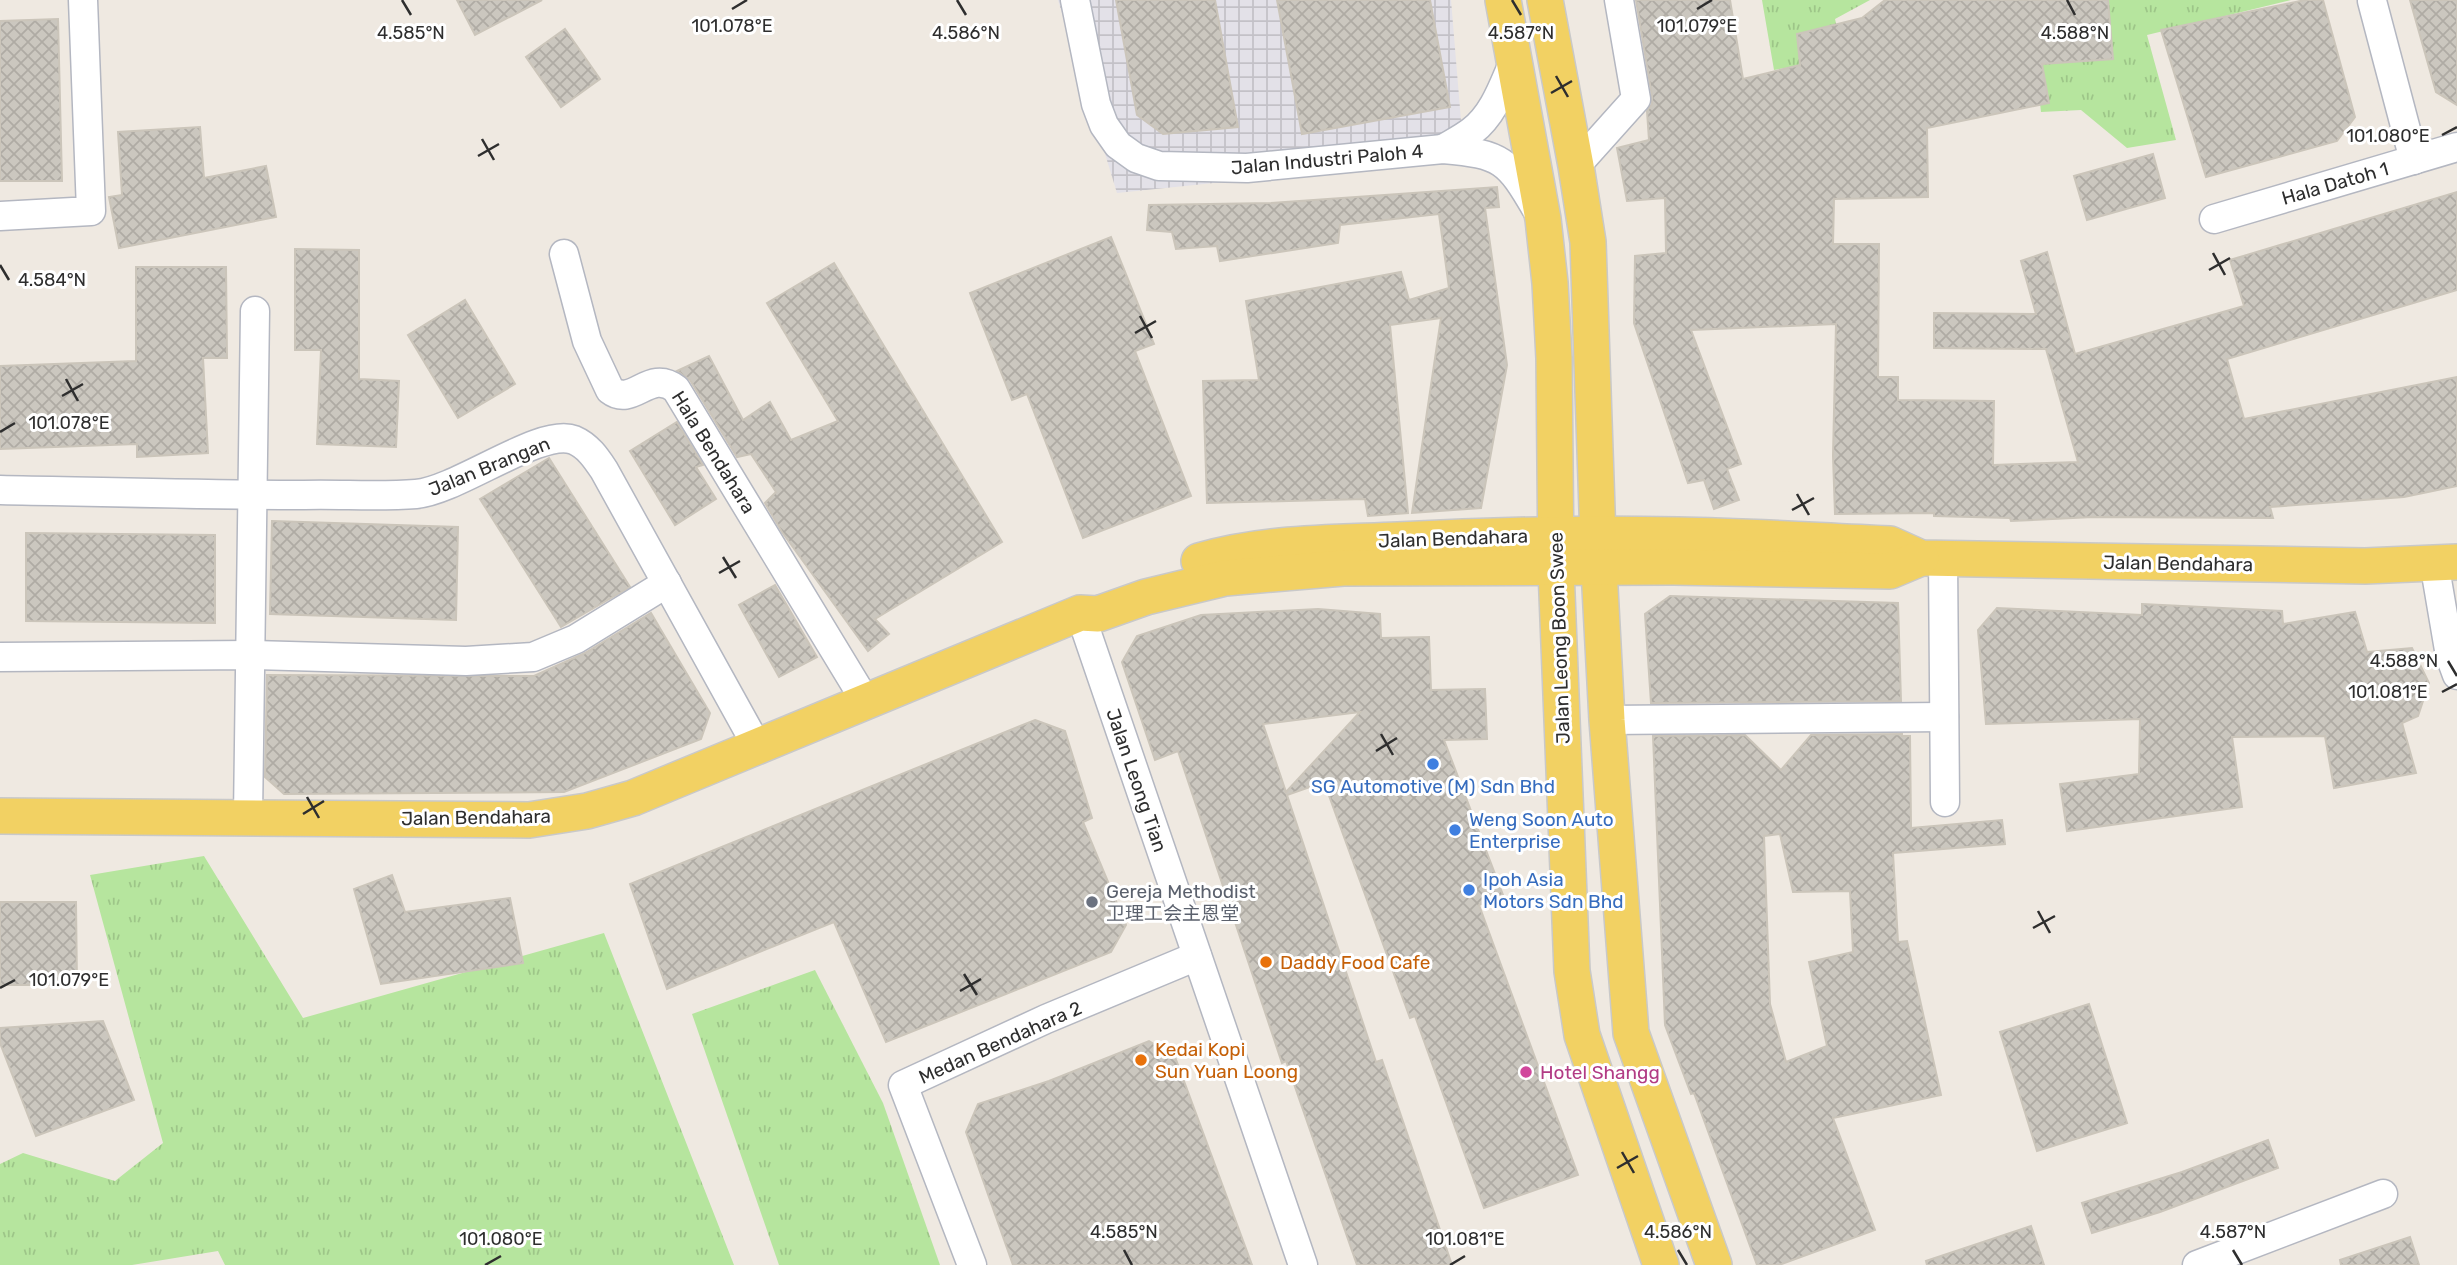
<svg xmlns="http://www.w3.org/2000/svg" width="2457" height="1265" font-family="Rubik,'Noto Sans SC',sans-serif">
	<style>
		.industrial { fill: url(#industrial-grid) }
		.grass { fill: url(#grass-tufts) }
		.building { fill: url(#building-cross-hatch); stroke: #cbc5ba; stroke-width: 2; fill-rule: evenodd }
		.lines { fill: none; stroke-linecap: round; stroke-linejoin: round }
		.minor-casing { stroke: #b4b7c1; stroke-width: 31 }
		.major-casing { stroke: #c9c9c9; stroke-width: 38 }
		.minor { stroke: #fff; stroke-width: 28 }
		.major { stroke: #f2d163; stroke-width: 35 }
		.ticks { fill: none; stroke: #2e2e2e; stroke-width: 2.5 }
		.shop-dot { fill: #3f7fe0; stroke: #fff; stroke-width: 2.5 }
		.worship-dot { fill: #6b7280; stroke: #fff; stroke-width: 2.5 }
		.food-dot { fill: #e8710a; stroke: #fff; stroke-width: 2.5 }
		.hotel-dot { fill: #d1479c; stroke: #fff; stroke-width: 2.5 }
		.labels { text-anchor: middle; stroke-width: 6; stroke-linejoin: round; paint-order: stroke }
		.street-label { font-size: 19px; fill: #2e2e2e; stroke: #fff }
		.shop-label { font-size: 19px; fill: #366cbe; stroke: #fff; text-anchor: start }
		.worship-label { font-size: 19px; fill: #5b616d; stroke: #fff; text-anchor: start }
		.food-label { font-size: 19px; fill: #c56008; stroke: #fff; text-anchor: start }
		.hotel-label { font-size: 19px; fill: #b23c85; stroke: #fff; text-anchor: start }
		.ticks-label { font-size: 18px; text-anchor: middle; fill: #2e2e2e; stroke: #fff; stroke-width: 6; stroke-linejoin: round; paint-order: stroke }
	</style>
	<defs>
		<pattern id="industrial-grid" width="8" height="8" patternUnits="userSpaceOnUse" patternTransform="scale(1.75)"><rect width="8" height="8" fill="#e3e1e8"/><path d="M0 4h8M4 0v8" fill="none" stroke="#c3c1c7"/></pattern>
		<pattern id="grass-tufts" width="24" height="20" patternUnits="userSpaceOnUse" patternTransform="scale(1.75)"><rect width="24" height="20" fill="#b6e59e"/><path d="M3 7l-1-3M5 7V3M7 7l1-3M15 17l-1-3M17 17v-4M19 17l1-3" fill="none" stroke="#9dc588"/></pattern>
		<pattern id="building-cross-hatch" width="8" height="8" patternUnits="userSpaceOnUse" patternTransform="scale(1.75)"><rect width="8" height="8" fill="#cbc7bf"/><path d="M0 0l8 8M0 8l8-8" fill="none" stroke="#afaba4"/></pattern>
	</defs>
	<rect width="100%" height="100%" fill="#efe9e1"/>
	<polygon class="industrial" points="1058,0 1451,0 1464,157 1117,193"/>
	<g class="grass">
		<polygon points="1762,0 1870,0 1835,19 1844,58 1774,70"/>
		<polygon points="2029,0 2291,0 2147,35 2176,140 2127,148 2081,110 2041,112"/>
		<polygon points="204,856 303,1018 604,933 734,1265 225,1265 218,1251 132,1265 0,1265 0,1164 23,1153 115,1181 163,1143 90,875"/>
		<polygon points="815,970 883,1103 940,1265 779,1265 692,1014"/>
	</g>
	<g class="building">
		<polygon points="457,0 542,0 475,35"/>
		<polygon points="1116,0 1215,0 1238,127 1163,134 1137,115"/>
		<polygon points="1277,0 1430,0 1450,107 1302,134"/>
		<polygon points="1636,0 1730,0 1743,79 1800,65 1797,34 1862,18 1885,0 2108,0 2113,59 2042,64 2049,103 1927,128 1928,197 1834,199 1833,244 1879,244 1878,377 1898,377 1898,400 1994,401 1993,465 2078,462 2046,349 1934,348 1934,313 2036,314 2021,261 2047,252 2075,354 2244,306 2230,260 2457,192 2457,290 2227,359 2244,419 2457,377 2457,486 2404,497 2270,507 2273,518 2093,517 2011,521 2010,518 1934,516 1934,513 1835,514 1833,456 1836,324 1691,330 1741,464 1727,469 1739,500 1714,509 1704,480 1688,483 1634,323 1635,256 1666,253 1665,198 1627,201 1617,148 1649,140 1647,111 1652,104 1652,96"/>
		<polygon points="2305,0 2323,0 2355,117 2337,141 2206,177 2161,30"/>
		<polygon points="2410,0 2457,0 2457,105 2436,92"/>
		<polygon points="58,19 62,181 0,181 0,21"/>
		<polygon points="565,29 600,79 561,107 526,57"/>
		<polygon points="200,127 204,178 266,166 276,217 119,248 109,197 122,195 118,132"/>
		<polygon points="2153,154 2165,198 2087,220 2074,176"/>
		<polygon points="1497,187 1499,207 1485,208 1507,365 1481,508 1412,513 1441,318 1390,325 1408,513 1368,516 1365,499 1207,503 1203,381 1259,380 1246,301 1401,272 1409,300 1449,288 1439,214 1340,225 1338,243 1220,261 1217,246 1176,249 1172,232 1147,230 1149,205 1271,203"/>
		<polygon points="1111,237 1154,344 1135,351 1191,496 1083,538 1027,394 1012,400 970,293"/>
		<polygon points="295,249 359,250 359,379 399,381 396,447 317,444 321,350 295,350"/>
		<polygon points="834,263 1002,542 875,619 889,634 868,651 782,532 765,503 776,492 751,454 737,457 690,380 677,371 709,356 743,420 770,402 791,440 838,421 767,303"/>
		<polygon points="136,267 226,267 227,358 203,358 208,453 137,457 137,444 0,449 0,366 136,361"/>
		<polygon points="465,300 515,384 458,418 408,335"/>
		<polygon points="677,422 703,465 696,467 716,499 675,525 630,451"/>
		<polygon points="549,458 630,587 561,627 480,499"/>
		<polygon points="272,521 458,527 456,620 270,614"/>
		<polygon points="26,533 215,535 215,623 26,621"/>
		<polygon points="775,585 817,657 779,677 739,605"/>
		<polygon points="1670,596 1898,603 1901,701 1651,703 1645,614"/>
		<polygon points="2142,604 2282,611 2283,624 2355,612 2367,652 2412,648 2429,683 2418,716 2402,723 2416,773 2334,788 2325,736 2232,737 2242,807 2067,831 2060,784 2139,774 2140,719 1986,724 1978,630 1997,608 2142,615"/>
		<path d="M 1318,609 L 1380,614 L 1381,638 L 1429,637 L 1431,690 L 1485,689 L 1487,739 L 1444,740 L 1503,895 L 1479,905 L 1578,1175 L 1484,1208 L 1415,1016 L 1410,1018 L 1324,782 L 1287,795 L 1376,1062 L 1382,1060 L 1452,1265 L 1357,1265 L 1286,1061 L 1282,1063 L 1178,751 L 1155,760 L 1122,662 L 1137,636 L 1201,615 ZM 1360,712 L 1286,792 L 1263,724 Z"/>
		<polygon points="651,613 710,713 701,739 564,792 284,794 265,777 267,675 534,676 585,653"/>
		<polygon points="1035,720 1065,731 1092,818 1083,822 1126,925 1111,952 886,1042 834,922 667,989 630,884"/>
		<path d="M 1902,734 L 1902,736 L 1910,736 L 1911,828 L 2002,820 L 2005,844 L 1893,853 L 1898,942 L 1907,941 L 1941,1095 L 1833,1118 L 1875,1230 L 1779,1265 L 1757,1265 L 1694,1093 L 1691,1094 L 1665,1025 L 1653,736 L 1745,735 L 1781,770 L 1811,735 ZM 1780,834 L 1793,892 L 1850,891 L 1853,952 L 1809,962 L 1827,1046 L 1786,1062 L 1770,1004 L 1764,836 Z"/>
		<polygon points="392,875 405,912 510,898 523,963 381,984 354,889"/>
		<polygon points="0,902 76,902 77,985 0,985"/>
		<polygon points="2089,1004 2127,1123 2037,1151 2000,1032"/>
		<polygon points="103,1021 134,1100 36,1136 0,1043 0,1028"/>
		<polygon points="1149,1041 1175,1057 1252,1265 1013,1265 966,1132 978,1104 1049,1081"/>
		<polygon points="2268,1140 2278,1168 2160,1212 2092,1233 2082,1203 2182,1172"/>
		<polygon points="2031,1226 2044,1265 1927,1265 1926,1261"/>
		<polygon points="2410,1237 2419,1265 2341,1265 2340,1260"/>
	</g>
	<g class="lines">
		<defs>
			<g id="minor">
				<path d="M 1075,0 L 1096,104 L 1104,125 L 1118,145 L 1136,158 L 1159,166 L 1247,168 L 1443,149 C 1502,154 1508,160 1537,210"/>
				<polyline points="2372,1 2414,160"/>
				<path d="M 1443,149 C 1453,143 1463,138 1472,131 C 1494,114 1503,86 1514,61"/>
				<polyline points="1576,166 1636,99 1619,0"/>
				<polyline points="0,216 91,211 83,0"/>
				<polyline points="2214,219 2457,147"/>
				<path d="M 564,254 L 587,341 L 610,390 C 633,408 649,368 676,389 L 866,702"/>
				<path d="M 0,490 C 101,492 203,495 304,495 C 341,494 379,497 416,494 C 459,490 541,427 574,440 C 588,446 596,458 604,470 L 758,748"/>
				<polyline points="1943,558 1945,802"/>
				<polyline points="2434,562 2450,656 2457,675"/>
				<polyline points="1080,613 1303,1265"/>
				<polyline points="0,657 251,655 466,661 533,657 576,639 667,583"/>
				<polyline points="1607,720 1944,717"/>
				<polyline points="248,816 255,311"/>
				<polyline points="972,1265 903,1085 1046,1019 1197,956"/>
				<polyline points="2197,1265 2383,1194"/>
			</g>
			<g id="major">
				<polyline points="1503,0 1543,219 1550,283 1554,358 1556,569 1572,971 1582,1035 1661,1265"/>
				<polyline points="1545,0 1576,166 1588,242 1599,569 1607,720 1631,1033 1714,1265"/>
				<path d="M 1199,561 C 1263,542 1331,543 1398,540 C 1491,535 1585,533 1678,535 C 1749,536 1819,541 1890,544 L 1921,558 L 2365,566 L 2457,562"/>
				<polyline points="0,816 529,820 587,811 633,798 1080,613 1098,614 1146,597 1225,578 1343,568 1673,567 1890,571 1921,558"/>
			</g>
		</defs>
		<use href="#minor" class="minor-casing"/>
		<use href="#major" class="major-casing"/>
		<use href="#minor" class="minor"/>
		<use href="#major" class="major"/>
	</g>
	<path class="ticks" d="M 402,0 L 411,15M 957,0 L 966,15M 1512,0 L 1521,15M 2067,0 L 2075,15M 732,9 L 747,0M 1697,9 L 1712,0M 1556,76 L 1568,97M 1551,93 L 1572,81M 2442,135 L 2457,127M 482,139 L 494,160M 478,156 L 499,144M 2213,253 L 2225,275M 0,265 L 9,280M 2209,270 L 2230,258M 1140,316 L 1152,338M 1135,333 L 1156,321M 66,379 L 78,401M 62,396 L 83,384M 0,432 L 15,423M 1797,494 L 1809,515M 1792,510 L 1814,498M 723,557 L 736,578M 719,573 L 740,561M 2448,661 L 2457,676M 2442,692 L 2457,684M 1381,734 L 1393,755M 1376,751 L 1397,738M 307,797 L 319,818M 303,814 L 324,801M 2038,911 L 2050,933M 2033,928 L 2055,916M 964,974 L 977,995M 0,988 L 15,980M 960,991 L 981,979M 1622,1152 L 1634,1173M 1617,1168 L 1638,1156M 1124,1250 L 1132,1265M 1678,1250 L 1687,1265M 2233,1250 L 2242,1265M 485,1265 L 501,1256M 1450,1265 L 1465,1256"/>
	<g class="shop-dot">
		<circle cx="1433" cy="764" r="7"/>
		<circle cx="1455" cy="830" r="7"/>
		<circle cx="1469" cy="890" r="7"/>
	</g>
	<circle class="worship-dot" cx="1092" cy="902" r="7"/>
	<g class="food-dot">
		<circle cx="1266" cy="962" r="7"/>
		<circle cx="1141" cy="1060" r="7"/>
	</g>
	<circle class="hotel-dot" cx="1526" cy="1072" r="7"/>
	<g class="labels">
		<g class="street-label">
			<text transform="translate(1327 159) rotate(-5)" y="7">Jalan Industri Paloh 4</text>
			<text transform="translate(2335 183) rotate(-16)" y="7">Hala Datoh 1</text>
			<text transform="translate(714 452) rotate(58)" y="7">Hala Bendahara</text>
			<text transform="translate(489 466) rotate(-22)" y="7">Jalan Brangan</text>
			<text transform="translate(1453 538) rotate(-2)" y="7">Jalan Bendahara</text>
			<text transform="translate(2178 563) rotate(1)" y="7">Jalan Bendahara</text>
			<text transform="translate(1559 638) rotate(-92)" y="7">Jalan Leong Boon Swee</text>
			<text transform="translate(1137 780) rotate(71)" y="7">Jalan Leong Tian</text>
			<text transform="translate(476 817) rotate(-1)" y="7">Jalan Bendahara</text>
			<text transform="translate(1000 1042) rotate(-24)" y="7">Medan Bendahara 2</text>
		</g>
		<g class="shop-label">
			<text x="1433" y="793" text-anchor="middle">SG Automotive (M) Sdn Bhd</text>
			<text x="1469" y="826">Weng Soon Auto<tspan x="1469" dy="22">Enterprise</tspan></text>
			<text x="1483" y="886">Ipoh Asia<tspan x="1483" dy="22">Motors Sdn Bhd</tspan></text>
		</g>
		<g class="worship-label">
			<text x="1106" y="898">Gereja Methodist<tspan x="1106" dy="22">卫理工会主恩堂</tspan></text>
		</g>
		<g class="food-label">
			<text x="1280" y="969">Daddy Food Cafe</text>
			<text x="1155" y="1056">Kedai Kopi<tspan x="1155" dy="22">Sun Yuan Loong</tspan></text>
		</g>
		<g class="hotel-label">
			<text x="1540" y="1079">Hotel Shangg</text>
		</g>
	</g>
	<g class="ticks-label">
		<text x="1697" y="32">101.079°E</text>
		<text x="732" y="32">101.078°E</text>
		<text x="411" y="39">4.585°N</text>
		<text x="966" y="39">4.586°N</text>
		<text x="1521" y="39">4.587°N</text>
		<text x="2075" y="39">4.588°N</text>
		<text x="2388" y="142">101.080°E</text>
		<text x="52" y="286">4.584°N</text>
		<text x="69" y="429">101.078°E</text>
		<text x="2404" y="667">4.588°N</text>
		<text x="2388" y="698">101.081°E</text>
		<text x="69" y="986">101.079°E</text>
		<text x="1124" y="1238">4.585°N</text>
		<text x="1678" y="1238">4.586°N</text>
		<text x="2233" y="1238">4.587°N</text>
		<text x="501" y="1245">101.080°E</text>
		<text x="1465" y="1245">101.081°E</text>
	</g>
</svg>
